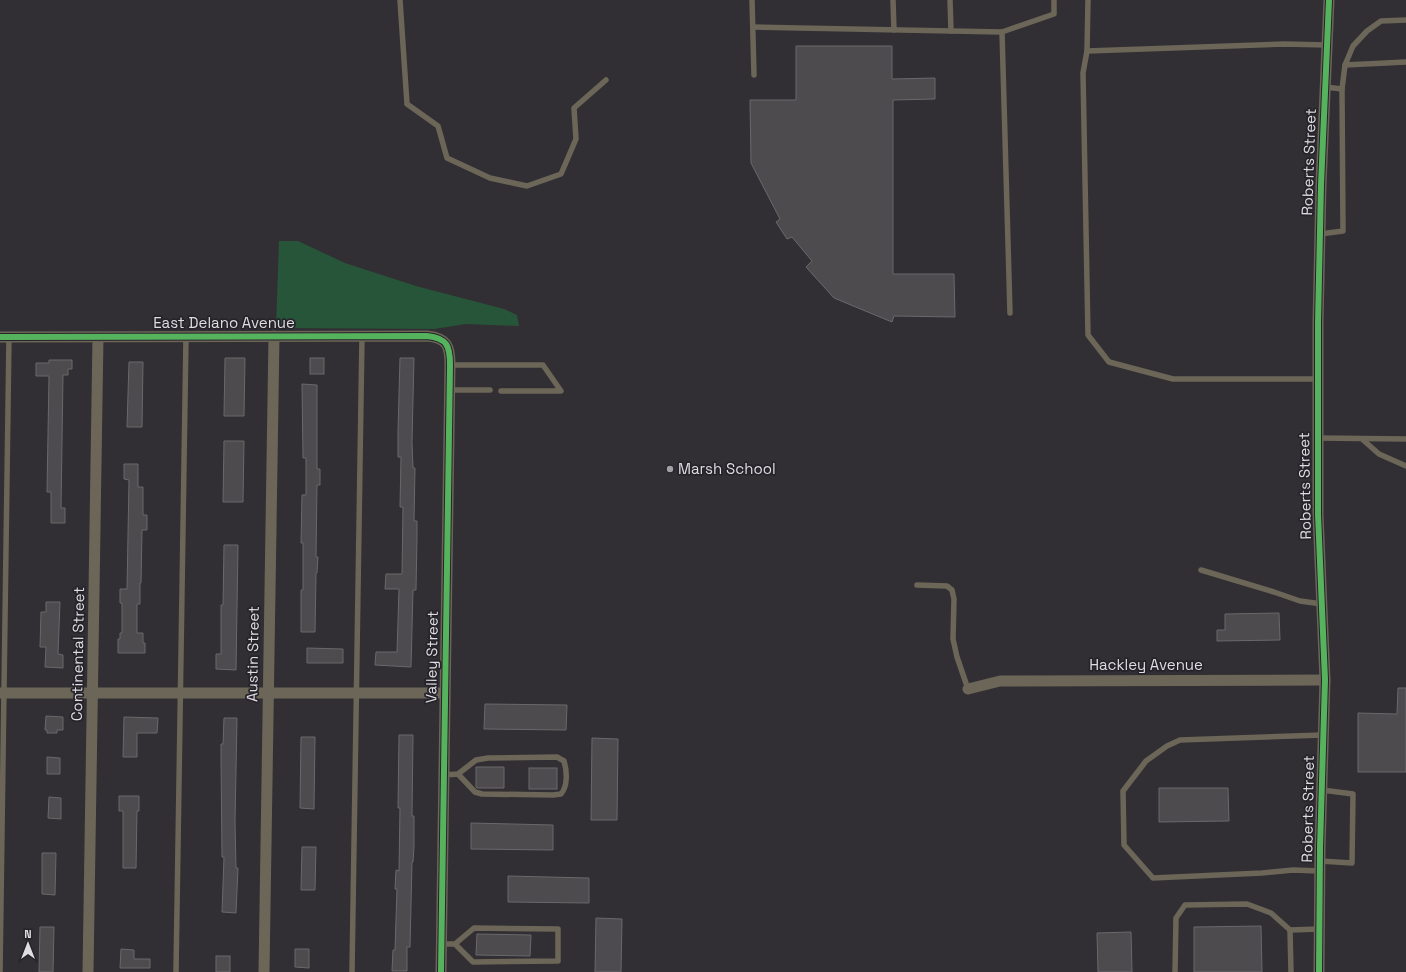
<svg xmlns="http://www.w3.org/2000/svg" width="1406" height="972" font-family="'Space Grotesk',sans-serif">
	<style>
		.green { fill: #275539 }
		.building { fill: #4d4b4e; stroke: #6a686b }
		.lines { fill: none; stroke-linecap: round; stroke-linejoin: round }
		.lane { stroke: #6c6658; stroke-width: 5.5 }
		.street { stroke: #6c6658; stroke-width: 11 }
		.cycleway-casing { stroke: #26232b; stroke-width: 8 }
		.cycleway { stroke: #56b35d; stroke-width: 6 }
		.poi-dot { fill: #a2a0a5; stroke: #26232b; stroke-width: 1.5 }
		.labels { text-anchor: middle; stroke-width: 3.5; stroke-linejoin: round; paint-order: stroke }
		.street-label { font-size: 15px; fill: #dfdde2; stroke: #26232b }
		.poi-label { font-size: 15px; fill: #dfdde2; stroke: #26232b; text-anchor: start }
	</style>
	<rect width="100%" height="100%" fill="#312f33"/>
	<polygon class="green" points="279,241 298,241 345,263 416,286 504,309 517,315 519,326 466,324 434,329 276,328"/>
	<g class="building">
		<polygon points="796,46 892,46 892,79 935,78 935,99 893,100 893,274 954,274 955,317 894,316 892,322 834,298 806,267 812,261 792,237 787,239 776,222 780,219 751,163 750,100 796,100"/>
		<polygon points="225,358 245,358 244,416 224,416"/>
		<rect x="310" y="358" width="14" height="16"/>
		<polygon points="400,358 414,358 412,442 413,468 415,468 414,521 417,521 417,537 416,590 413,590 411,667 375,665 376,652 397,652 399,589 385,589 386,574 402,574 403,507 400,507 401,457 398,457 398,431"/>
		<polygon points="49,360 72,360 72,369 68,369 68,375 63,375 61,508 65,508 65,523 51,523 51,492 47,492 49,376 36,376 36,363 49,363"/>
		<polygon points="129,362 143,362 142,427 127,427"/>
		<polygon points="302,384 317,385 317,469 320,469 320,485 317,485 316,557 318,557 317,573 316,573 315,632 301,632 301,590 303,590 303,543 301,543 302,495 306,495 306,458 303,458"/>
		<polygon points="224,441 244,441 243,502 223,502"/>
		<polygon points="124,464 138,464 138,487 143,487 143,515 147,515 147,530 142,530 141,583 140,583 140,604 137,604 137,633 143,633 143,643 145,643 145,653 118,653 118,639 120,639 120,633 122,633 122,603 120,603 120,589 127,589 129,480 124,479"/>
		<polygon points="224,545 238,545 236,670 216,669 216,654 221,654 221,605 223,605"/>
		<polygon points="46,602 60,602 58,654 63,655 63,668 45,667 46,647 40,647 41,612 46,612"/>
		<polygon points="1279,613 1280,640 1217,641 1217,630 1225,630 1225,614"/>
		<polygon points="307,648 343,649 343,663 307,663"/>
		<polygon points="1398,688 1406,688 1406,772 1358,772 1358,713 1397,714"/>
		<polygon points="485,704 567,705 566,730 484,729"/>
		<polygon points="46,716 63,717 63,730 57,730 57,733 47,733 47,730 45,730"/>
		<polygon points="124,717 158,718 157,733 137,733 137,757 123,757"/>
		<polygon points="224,718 237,718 235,822 236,868 238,868 236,913 222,912 224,857 222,857 221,757 221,744 223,744"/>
		<polygon points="399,735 413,735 412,816 414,816 414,847 413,862 412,862 410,947 407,947 407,971 392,971 393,950 395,950 397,889 395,889 396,870 399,871 400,808 398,808"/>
		<polygon points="301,737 315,737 314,809 300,808"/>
		<polygon points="592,738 618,739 617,820 591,820"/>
		<polygon points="47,757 60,758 60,774 47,774"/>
		<polygon points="476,767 504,767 504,788 477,788 476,787"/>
		<rect x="529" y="768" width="28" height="21"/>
		<polygon points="1159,788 1228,788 1229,821 1159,822"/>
		<polygon points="119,796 139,796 139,811 137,811 136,868 123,868 123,811 119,811"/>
		<polygon points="49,797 61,798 61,819 48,818"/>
		<polygon points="471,823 553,825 553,850 471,849"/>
		<polygon points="302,847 316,847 315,890 301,890"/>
		<polygon points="42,853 56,853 55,895 42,894"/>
		<polygon points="508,876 589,878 589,903 508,902"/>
		<polygon points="596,918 622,919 621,972 595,972"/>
		<polygon points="1261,926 1262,972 1194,972 1194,927"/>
		<polygon points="40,927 54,927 53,972 39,972"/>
		<polygon points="1131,932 1132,972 1098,972 1097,933"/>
		<polygon points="477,934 531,935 530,956 476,955"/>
		<polygon points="121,949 134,950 134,959 150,959 150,968 120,968"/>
		<polygon points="295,949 309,949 309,968 295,967"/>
		<rect x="216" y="956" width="14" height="16"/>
	</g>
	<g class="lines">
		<g class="lane">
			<polyline points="400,0 407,104 438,126 447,158 490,178 527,186 561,174 576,139 574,108 606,80"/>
			<polyline points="752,0 754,75"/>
			<polyline points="893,0 894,30"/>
			<polyline points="950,0 951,31"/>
			<polyline points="1088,0 1087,51 1284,44 1327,45"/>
			<polyline points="753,27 1002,32 1010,313"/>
			<polyline points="1002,32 1054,14 1054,0"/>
			<polyline points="1087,51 1083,73 1088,335 1109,362 1173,379 1318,379"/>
			<polyline points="1345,65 1406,62"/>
			<polyline points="1342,89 1345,65 1353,46 1367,31 1381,21 1406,20"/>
			<polyline points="1320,234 1343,231 1342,89 1325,87"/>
			<polyline points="450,365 543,365 561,391 501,391"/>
			<polyline points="450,390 490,390"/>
			<polyline points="1318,438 1406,439"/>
			<polyline points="1362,439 1379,454 1406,466"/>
			<polyline points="1201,570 1274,592 1300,601 1322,604"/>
			<polyline points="917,585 947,586 952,590 954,599 953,639 957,657 968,689"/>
			<path d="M 444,775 L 458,774 L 476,760 L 488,758 L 557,757 L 564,761 C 567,771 568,786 561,794 L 553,795 L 482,794 L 475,792 L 458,774"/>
			<polyline points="1320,861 1352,863 1353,794 1322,790"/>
			<polyline points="1320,871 1293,870 1262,873 1153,878 1124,845 1123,791 1146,761 1167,746 1180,740 1323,735"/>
			<polyline points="1290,930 1291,972"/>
			<polyline points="441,944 455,944 474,928 558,929 558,961 473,962 455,944"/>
			<polyline points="0,972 9,337"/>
			<polyline points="176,972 186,337"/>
			<polyline points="352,972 362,336"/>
			<polyline points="1175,972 1176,918 1185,905 1247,904 1271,913 1290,930 1320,929"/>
		</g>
		<g class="street">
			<path d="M 0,337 L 427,336 C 448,338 450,347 450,365 L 441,972"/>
			<polyline points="968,689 1000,681 1325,680"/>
			<polyline points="0,693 444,693"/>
			<polyline points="88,972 98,337"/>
			<polyline points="264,972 274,336"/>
			<polyline points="1319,972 1320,848 1325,680 1318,514 1318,323 1321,185 1329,0"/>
		</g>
		<defs>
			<g id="cycleway">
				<path d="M 0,337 L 427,336 C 448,338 450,347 450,365 L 441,972"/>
				<polyline points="1319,972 1320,848 1325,680 1318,514 1318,323 1321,185 1329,0"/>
			</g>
		</defs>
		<use href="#cycleway" class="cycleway-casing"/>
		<use href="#cycleway" class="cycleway"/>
	</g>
	<circle class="poi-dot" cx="670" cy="469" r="4"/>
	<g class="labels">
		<g class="street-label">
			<text transform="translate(1309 162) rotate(-88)" y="5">Roberts Street</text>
			<text x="224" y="328">East Delano Avenue</text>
			<text transform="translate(1305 486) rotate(-91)" y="5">Roberts Street</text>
			<text transform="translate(78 654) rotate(-89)" y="5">Continental Street</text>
			<text transform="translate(253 654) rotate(-89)" y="5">Austin Street</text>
			<text transform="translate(432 657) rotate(-89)" y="5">Valley Street</text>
			<text x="1146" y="670">Hackley Avenue</text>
			<text transform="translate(1308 809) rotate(-89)" y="5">Roberts Street</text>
		</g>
		<g class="poi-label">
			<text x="678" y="474">Marsh School</text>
		</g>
	</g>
	<g transform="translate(28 944)" stroke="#26232b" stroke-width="3" paint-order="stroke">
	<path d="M0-3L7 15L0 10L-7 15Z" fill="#dfdde2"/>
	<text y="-6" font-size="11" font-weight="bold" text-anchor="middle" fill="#dfdde2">N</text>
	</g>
</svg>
